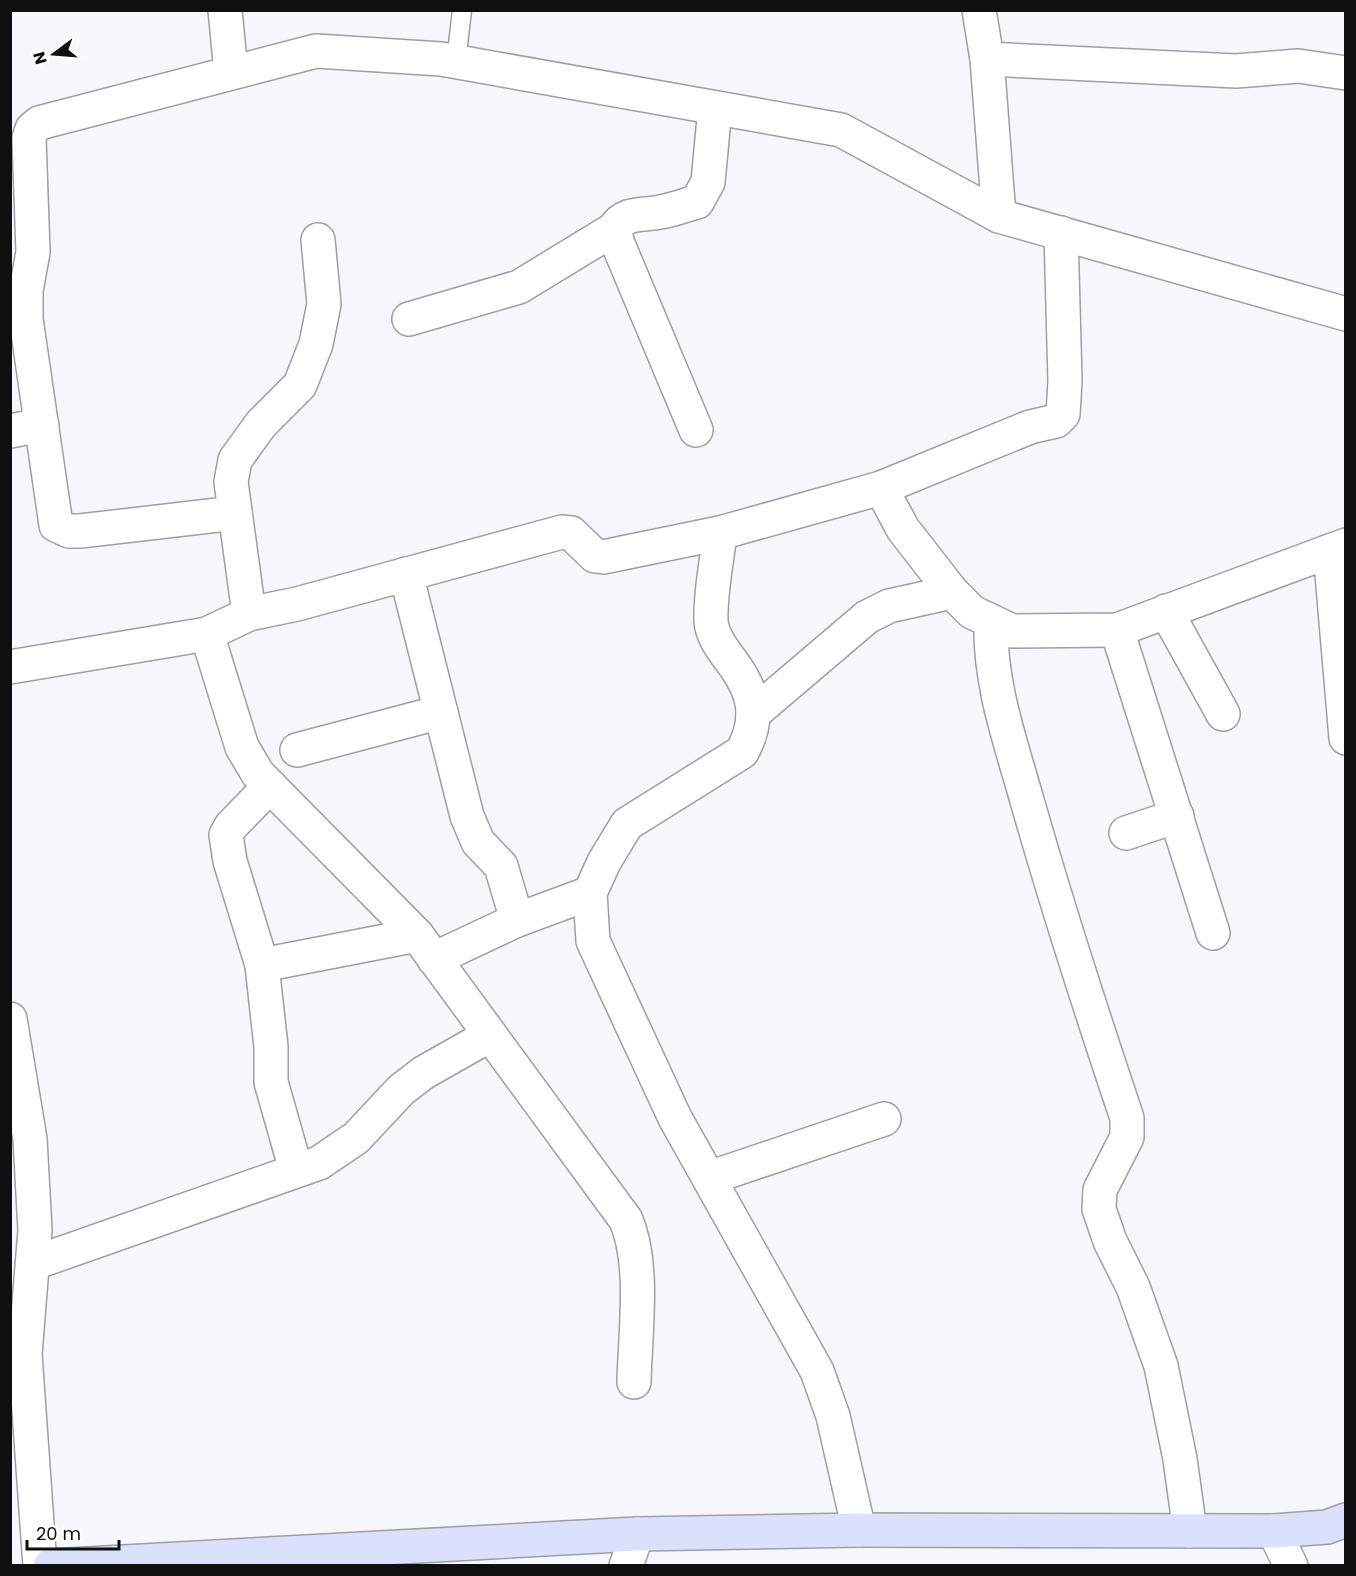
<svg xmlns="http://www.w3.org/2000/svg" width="1356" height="1576" font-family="Poppins,sans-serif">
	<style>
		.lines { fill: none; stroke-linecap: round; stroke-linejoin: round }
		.lane-casing { stroke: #9d9fa4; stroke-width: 21 }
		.street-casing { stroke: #9d9fa4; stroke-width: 36 }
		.secondary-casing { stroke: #9d9fa4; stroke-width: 36 }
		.lane { stroke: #fff; stroke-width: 18 }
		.street { stroke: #fff; stroke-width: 33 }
		.secondary { stroke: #dbe0fd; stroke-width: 33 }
	</style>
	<rect width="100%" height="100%" fill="#f5f7fd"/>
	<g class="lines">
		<defs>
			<polyline id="lane" points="456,62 462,10"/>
			<g id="street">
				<polyline points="225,10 231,72"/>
				<polyline points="979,10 987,59 999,216"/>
				<polyline points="987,59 1236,71 1298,66 1346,73"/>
				<polyline points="409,319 519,287 614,229"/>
				<path d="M 696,430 L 618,244 L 614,229 C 625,211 642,216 660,212 C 673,210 685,205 697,202 L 708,182 L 715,108"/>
				<polyline points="10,431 42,425"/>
				<polyline points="881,488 903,529 952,592 972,612 1012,631 1117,630 1346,545"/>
				<polyline points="235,513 80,531 69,531 56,525 26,319 26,291 33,252 29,138 32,129 39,123 316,51 441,59 841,130 999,216 1346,314"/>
				<path d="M 720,533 C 717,561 710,592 711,621 C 712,635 721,647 729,658 C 753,689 762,716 742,752 L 627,824 L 604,862 L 590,893 L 593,941 L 675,1118 L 817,1371 L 833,1416 L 859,1530"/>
				<polyline points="1330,551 1346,738"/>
				<polyline points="406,574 467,816 478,842 501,866 517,920"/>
				<polyline points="1166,611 1223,714"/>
				<polyline points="249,614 231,482 235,460 261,424 300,385 316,344 324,304 318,240"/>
				<path d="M 991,621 C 989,684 1011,743 1028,804 C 1058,909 1092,1014 1127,1118 L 1127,1137 L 1100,1190 L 1099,1209 L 1110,1241 L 1133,1287 L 1161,1366 L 1180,1459 L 1190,1531"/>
				<polyline points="1117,630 1213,933"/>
				<path d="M 207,634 L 242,747 L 258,774 L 417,935 L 626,1220 C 645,1265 635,1333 634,1382"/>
				<polyline points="10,667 207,634 249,614 297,604 562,532 571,533 595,556 603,557 720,533 881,488 1030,427 1056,421 1063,414 1065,381 1061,233"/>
				<polyline points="753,714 867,617 889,606 952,592"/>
				<polyline points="297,750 441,712"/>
				<polyline points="270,786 231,826 226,835 230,861 262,965 271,1047 271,1082 292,1156 293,1170"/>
				<polyline points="1126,833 1177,816"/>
				<polyline points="434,959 517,920 590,893"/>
				<polyline points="262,965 417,935"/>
				<polyline points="10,1019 30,1139 35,1230 25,1354 40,1566"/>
				<polyline points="709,1178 884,1119"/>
				<polyline points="34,1263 319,1163 356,1138 401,1090 423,1073 490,1035"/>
				<polyline points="1274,1531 1291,1566"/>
				<polyline points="626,1566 637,1534"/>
			</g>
			<polyline id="secondary" points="50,1566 637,1534 859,1530 1274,1531 1327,1527 1346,1520"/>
		</defs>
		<use href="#lane" class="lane-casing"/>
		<use href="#street" class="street-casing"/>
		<use href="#secondary" class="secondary-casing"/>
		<use href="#lane" class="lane"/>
		<use href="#street" class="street"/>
		<use href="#secondary" class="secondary"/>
	</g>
	<rect width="1356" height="1576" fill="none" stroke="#0f0f11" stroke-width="24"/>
	<g transform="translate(54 54) rotate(254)" stroke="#ffffff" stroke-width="4.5" paint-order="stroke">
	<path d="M0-4.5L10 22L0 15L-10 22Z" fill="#0f0f11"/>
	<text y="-9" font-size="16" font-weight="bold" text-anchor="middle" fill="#0f0f11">N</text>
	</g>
	<path d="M27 1540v9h92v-9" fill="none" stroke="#0f0f11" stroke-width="3"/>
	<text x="36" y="1540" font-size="18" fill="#0f0f11" stroke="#ffffff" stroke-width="4.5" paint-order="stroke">20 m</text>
</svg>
